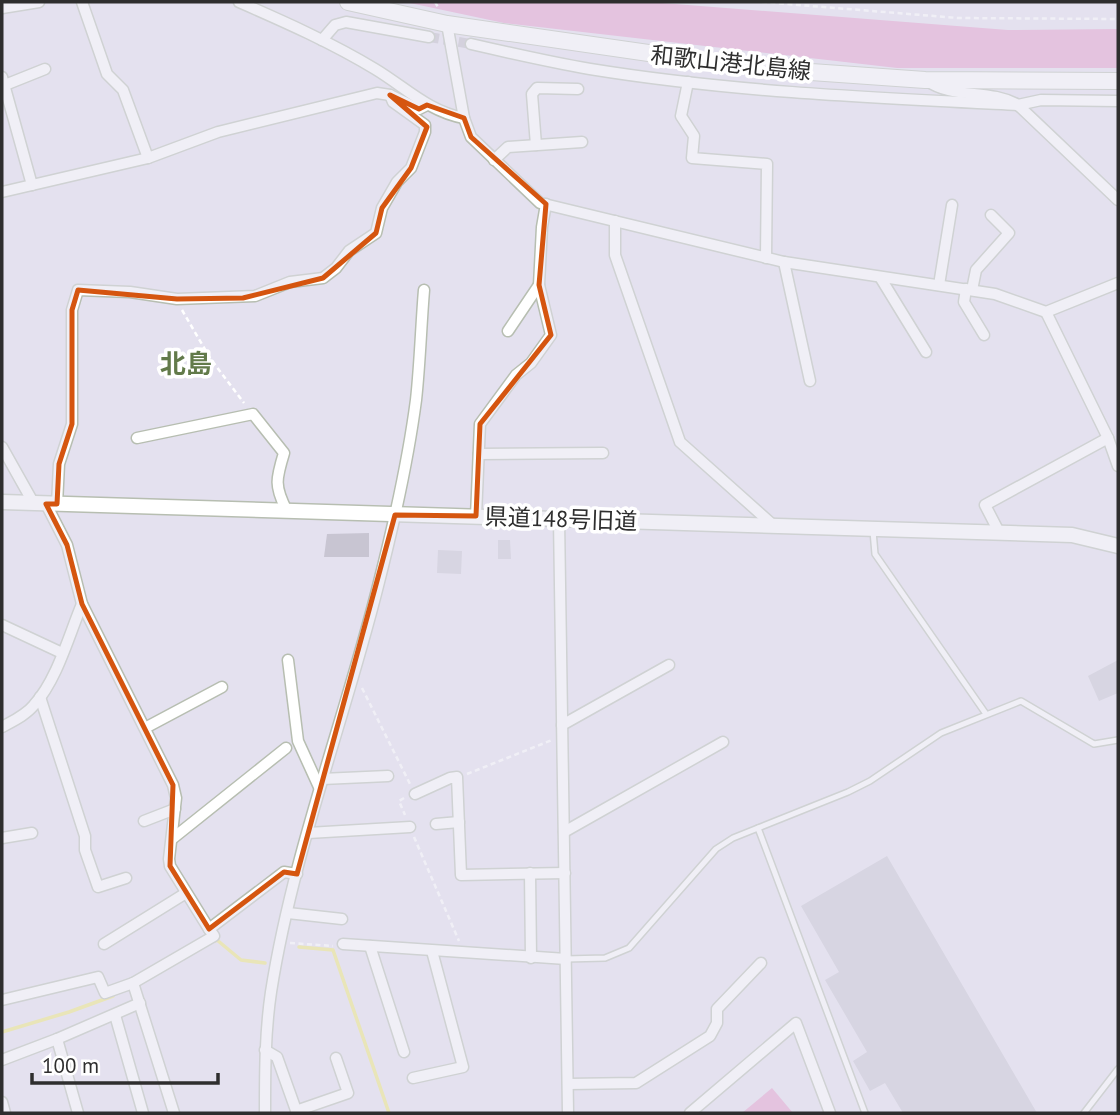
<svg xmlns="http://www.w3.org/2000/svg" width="1120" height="1115" font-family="'PT Sans','Noto Sans JP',sans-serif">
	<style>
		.green { fill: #e49ecc }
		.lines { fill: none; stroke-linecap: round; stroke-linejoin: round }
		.stream { stroke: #efe975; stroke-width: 3.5 }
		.building { fill: #c8c5d2 }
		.minor-tunnel { stroke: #c0bdc8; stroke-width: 10; stroke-dasharray: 10 5; stroke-linecap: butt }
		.service-casing { stroke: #b7beb1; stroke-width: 8 }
		.minor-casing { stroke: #b7beb1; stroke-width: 13 }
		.tertiary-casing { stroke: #b7beb1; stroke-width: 17 }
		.secondary-casing { stroke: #b7beb1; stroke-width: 18 }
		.path { stroke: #fff; stroke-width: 2.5; stroke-dasharray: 5 3.5; stroke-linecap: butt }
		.service { stroke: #fff; stroke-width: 5 }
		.minor { stroke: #fff; stroke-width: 10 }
		.tertiary { stroke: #fff; stroke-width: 14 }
		.secondary { stroke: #fff; stroke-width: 16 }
		.marked { fill: none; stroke: #d5550f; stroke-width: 5; stroke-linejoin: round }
		.labels { text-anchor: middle; stroke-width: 7; stroke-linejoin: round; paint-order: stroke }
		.street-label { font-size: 23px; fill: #2e2e2e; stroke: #fff }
		.quarter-label { font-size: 26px; font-weight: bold; fill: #627a4a; stroke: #fff }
	</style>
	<rect width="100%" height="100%" fill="#e4e1ef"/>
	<g class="green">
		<polygon points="405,2 650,2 1008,30 1118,29 1118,68 897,68 504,23"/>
		<polygon points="772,1088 793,1113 742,1113"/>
	</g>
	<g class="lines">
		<g class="stream">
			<polyline points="215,941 217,940 241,960 265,963"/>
			<polyline points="299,947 333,950 389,1113"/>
			<polyline points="2,1032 69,1012 113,996"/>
		</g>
	</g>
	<g class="building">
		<polygon points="369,533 369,557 324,557 327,534"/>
		<polygon points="498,540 510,540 511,559 498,559"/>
		<polygon points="438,550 462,551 461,574 437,573"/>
		<polygon points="1118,660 1118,693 1099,701 1088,676"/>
		<polygon points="887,856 1037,1113 903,1113 885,1083 870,1091 853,1061 867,1052 825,980 839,972 801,906"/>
	</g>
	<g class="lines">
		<polyline class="minor-tunnel" points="429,37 471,44"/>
		<defs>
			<g id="service">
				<polyline points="873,531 875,554 986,714"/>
				<polyline points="758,828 848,792 870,781 941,733 1021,701 1094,744 1118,740"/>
				<polyline points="566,959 605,958 629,948 716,849 733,838 758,828 865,1113"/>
				<polyline points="1084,1113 1118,1069"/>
			</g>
			<g id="minor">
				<polyline points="82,2 107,74 123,90 148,158"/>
				<path d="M 239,2 C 285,22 332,43 375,69 C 405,87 429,112 464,118"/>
				<polyline points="2,8 39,2"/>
				<polyline points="447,24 464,118 471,137 540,203 784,262 995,294 1046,312 1118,283"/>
				<polyline points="322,40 335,25 346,22 429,37"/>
				<path d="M 471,44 C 510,53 550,62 590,69 C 732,92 875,98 1018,105 L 1041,100 L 1118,101"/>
				<polyline points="2,77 32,185"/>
				<path d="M 926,80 C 953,100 989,88 1018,105 L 1118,200"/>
				<polyline points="688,82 681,116 694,136 692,158 767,164 766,258"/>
				<polyline points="5,85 45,69"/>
				<polyline points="536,145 532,94 537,88 578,89"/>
				<polyline points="494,160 508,147 582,142"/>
				<polyline points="2,192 148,158 218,132 377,93 390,95 419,109 427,105"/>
				<polyline points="615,221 615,255 680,442 773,525"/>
				<polyline points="784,262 810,381"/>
				<polyline points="880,277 926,352"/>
				<polyline points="939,285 952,205"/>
				<polyline points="966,289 964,302 984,335"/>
				<polyline points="972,290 976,270 1009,233 991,215"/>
				<polyline points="1046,312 1108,438 1118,466"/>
				<polyline points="508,331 539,285"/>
				<path d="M 137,438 L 253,414 L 284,453 C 276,479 274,486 287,511"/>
				<polyline points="2,447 34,504"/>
				<polyline points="479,454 603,453"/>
				<polyline points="46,504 67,545 82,604 173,785 176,798 169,859 170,866 209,929"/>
				<polyline points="57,504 59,464 72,424 72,310 78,290 130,292 177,299 255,296 290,282 323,278 336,268 349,251 376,233 382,208 397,182 411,168 425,132 425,125 393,102 390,95"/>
				<polyline points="476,516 480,424 516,375 531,363 551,335 539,285 542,227 546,204"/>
				<polyline points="559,519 568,1113"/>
				<polyline points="999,532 985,505 1108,438"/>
				<polyline points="2,625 62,653"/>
				<polyline points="288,660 298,741 319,787"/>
				<polyline points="40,697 85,836 85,850 98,887 126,878"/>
				<polyline points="562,725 669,665"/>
				<path d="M 2,727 C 13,721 26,715 34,705 C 57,680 69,635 82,604"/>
				<polyline points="145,728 222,687"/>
				<polyline points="322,779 388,776"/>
				<polyline points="415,794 450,778 457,777 461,875 565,873"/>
				<polyline points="144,821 175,809"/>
				<polyline points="436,824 459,822"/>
				<polyline points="564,832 723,742"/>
				<polyline points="308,833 410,827"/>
				<polyline points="2,838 32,833"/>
				<polyline points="172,839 286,748"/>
				<polyline points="530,873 531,958"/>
				<polyline points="288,913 342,919"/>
				<polyline points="104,944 186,893"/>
				<polyline points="343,944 566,959"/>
				<polyline points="370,946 404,1052"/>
				<polyline points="133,983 214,936 209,929 284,872 297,874"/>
				<polyline points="2,1000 98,977 105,993 133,983 174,1113"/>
				<polyline points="115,1015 143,1113"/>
				<polyline points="57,1039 140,1003"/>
				<polyline points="265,1050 277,1057 297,1113"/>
				<polyline points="2,1060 57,1039 78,1113"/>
				<polyline points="413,1078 463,1067 432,951"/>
				<polyline points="568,1084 636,1083 710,1036 717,1023 717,1009 761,963"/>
				<polyline points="2,1102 5,1113"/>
				<polyline points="296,1111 348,1093 336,1058"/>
				<path d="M 265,1113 C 265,1072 265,1032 271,992 C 293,852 345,719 379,582 C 394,523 408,461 416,400 C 420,364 421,326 424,290"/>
				<polyline points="690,1113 796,1023 830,1113"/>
			</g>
			<polyline id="tertiary" points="2,502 1072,535 1118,546"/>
			<polyline id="secondary" points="348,2 447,24 704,61 811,72 925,80 1118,81"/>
		</defs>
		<use href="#service" class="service-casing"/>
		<use href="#minor" class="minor-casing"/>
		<use href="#tertiary" class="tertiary-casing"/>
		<use href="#secondary" class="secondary-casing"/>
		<g class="path">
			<polyline points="435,2 439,9"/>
			<polyline points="762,2 958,18 1118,19"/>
			<polyline points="182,310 210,358 244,403"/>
			<polyline points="362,688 411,786"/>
			<polyline points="467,774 552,740"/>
			<polyline points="404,798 399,801 405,815"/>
			<polyline points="414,837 459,941"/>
			<polyline points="290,943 333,946"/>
		</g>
		<use href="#service" class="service"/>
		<use href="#minor" class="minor"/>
		<use href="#tertiary" class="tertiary"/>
		<use href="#secondary" class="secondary"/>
	</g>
	<path d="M0 0H1120V1115H0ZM 390,95 L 419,109 L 427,105 L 464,118 L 471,137 L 546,204 L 539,285 L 551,335 L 480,424 L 476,516 L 395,515 L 297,874 L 284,872 L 209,929 L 170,866 L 173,785 L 82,604 L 67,545 L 46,504 L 57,504 L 59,464 L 72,424 L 72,310 L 78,290 L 177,299 L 243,298 L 323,278 L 376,233 L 382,208 L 411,168 L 427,127 Z" fill="#e4e1ef" fill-opacity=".55" fill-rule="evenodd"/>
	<path class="marked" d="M 390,95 L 419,109 L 427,105 L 464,118 L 471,137 L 546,204 L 539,285 L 551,335 L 480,424 L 476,516 L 395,515 L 297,874 L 284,872 L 209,929 L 170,866 L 173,785 L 82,604 L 67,545 L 46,504 L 57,504 L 59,464 L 72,424 L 72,310 L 78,290 L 177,299 L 243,298 L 323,278 L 376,233 L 382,208 L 411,168 L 427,127 Z"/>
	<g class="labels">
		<g class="street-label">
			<text transform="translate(731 63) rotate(6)" y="8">和歌山港北島線</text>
			<text transform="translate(561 519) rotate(2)" y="8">県道148号旧道</text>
		</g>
		<g class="quarter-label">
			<text x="186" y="373">北島</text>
		</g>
	</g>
	<rect width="1120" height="1115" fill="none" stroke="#2e2e2e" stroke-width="7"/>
	<path d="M32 1073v10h186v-10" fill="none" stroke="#2e2e2e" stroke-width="3.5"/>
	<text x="42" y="1073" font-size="21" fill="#2e2e2e" stroke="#ffffff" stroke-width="5" paint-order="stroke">100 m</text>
</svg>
